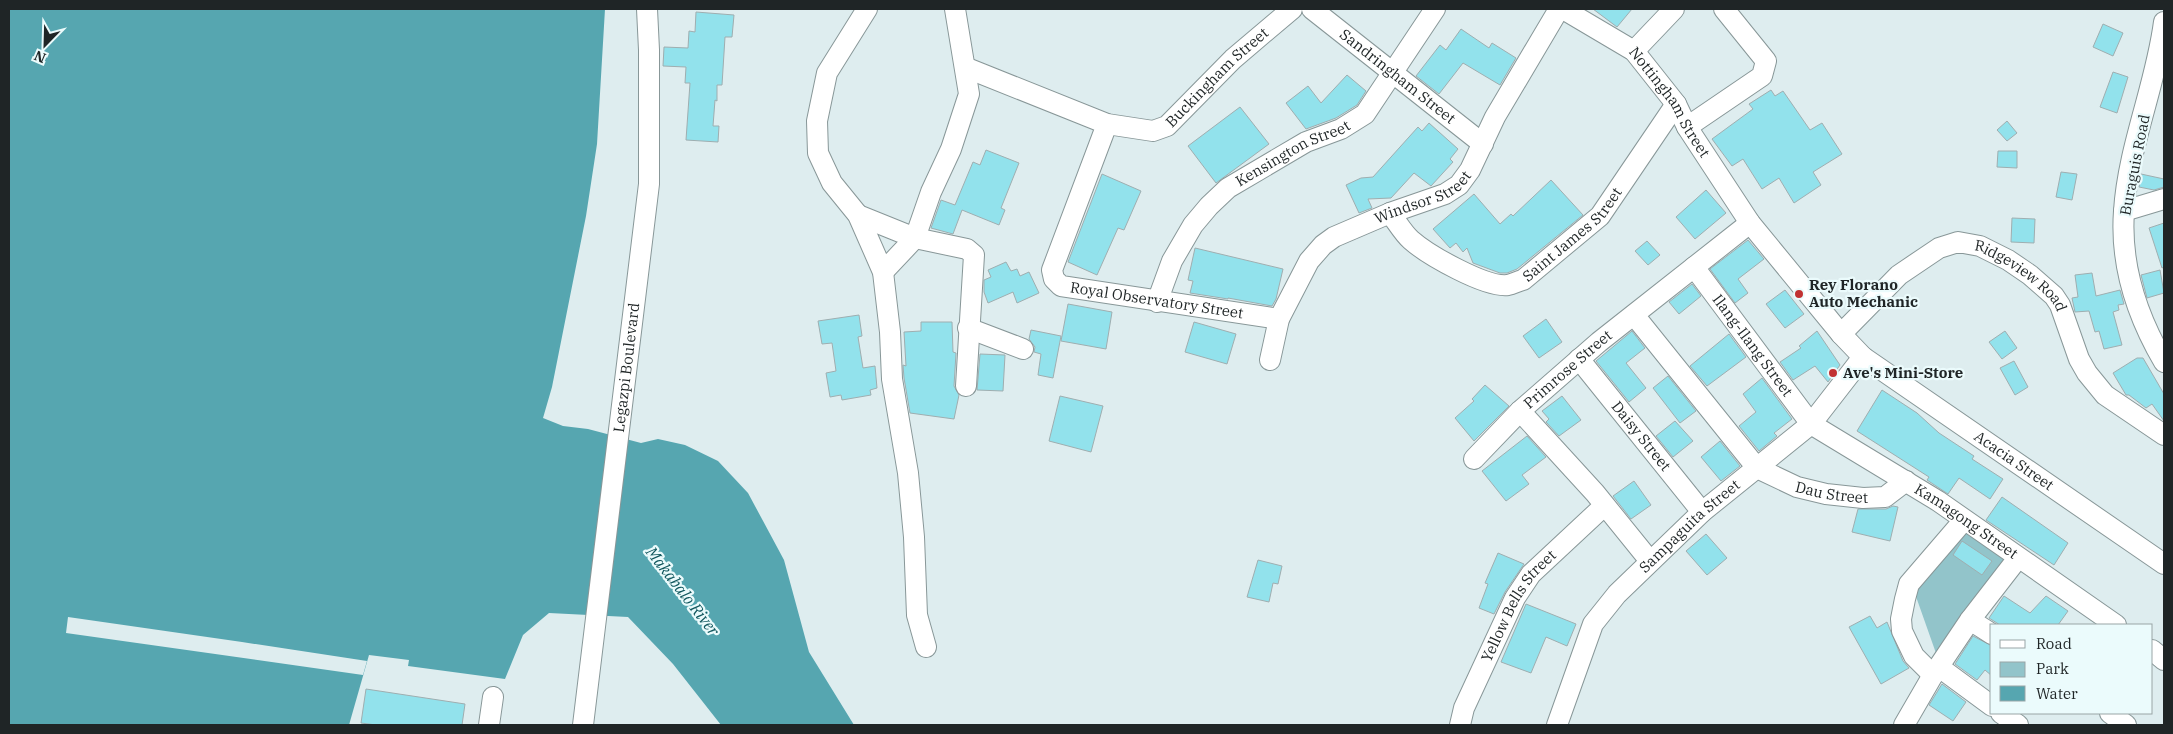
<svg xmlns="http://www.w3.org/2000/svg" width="2173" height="734" font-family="'IBM Plex Serif',serif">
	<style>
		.green { fill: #92c4ca }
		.water { fill: #56a6b0 }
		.pier { fill: #deedef }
		.building { fill: #92e2ec; stroke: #9faeb0 }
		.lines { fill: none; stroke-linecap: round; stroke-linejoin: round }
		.minor-casing { stroke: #889798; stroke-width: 22 }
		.minor { stroke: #fff; stroke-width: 20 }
		.poi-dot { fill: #c13232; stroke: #ebfbfc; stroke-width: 2 }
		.labels { text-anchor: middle; stroke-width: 4.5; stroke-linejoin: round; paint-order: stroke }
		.street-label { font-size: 15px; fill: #1f2526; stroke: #ebfbfc }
		.poi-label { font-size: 15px; font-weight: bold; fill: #1f2526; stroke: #ebfbfc; text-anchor: start }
		.water-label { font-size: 16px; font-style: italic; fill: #11575e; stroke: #ebfbfc }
	</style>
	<rect width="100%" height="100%" fill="#deedef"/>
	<polygon class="green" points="1964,528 2010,558 1937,656 1914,591"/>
	<polygon class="water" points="9,9 605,9 597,144 586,216 552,387 543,418 563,426 588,429 641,443 658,439 685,445 718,461 748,493 784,560 809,652 854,725 721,725 673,664 628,617 549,613 523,635 505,679 408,666 409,660 369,655 349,725 9,725"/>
	<polygon class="pier" points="68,617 242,642 367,661 363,675 66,633"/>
	<g class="building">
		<polygon points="1593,9 1632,9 1617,27"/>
		<polygon points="696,12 734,15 732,37 725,37 722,85 717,85 717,101 715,100 713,126 719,126 718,142 686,140 690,83 685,83 686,67 663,66 664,47 688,48 689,31 695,32"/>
		<polygon points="2103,24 2123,33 2113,56 2093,47"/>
		<polygon points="1461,29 1489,48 1492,43 1516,58 1500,85 1463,63 1439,94 1416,76 1440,45 1446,50"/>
		<polygon points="2113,72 2128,77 2117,113 2100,107"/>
		<polygon points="1347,75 1366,91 1357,105 1336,118 1306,129 1286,103 1308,86 1321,103"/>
		<polygon points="1771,90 1775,96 1783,91 1810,130 1822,123 1842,154 1813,172 1821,185 1794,203 1779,178 1762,189 1743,159 1732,166 1712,139 1753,109 1749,104"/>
		<polygon points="1240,107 1269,144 1216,183 1188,146"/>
		<polygon points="2007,121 2017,133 2007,141 1997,130"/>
		<polygon points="1429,123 1458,149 1450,159 1453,162 1431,186 1414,173 1391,198 1368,199 1372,208 1359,213 1346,185 1361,178 1373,177 1418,127 1422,131"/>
		<polygon points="986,150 1019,163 1001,208 1005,210 999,225 962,210 953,234 931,228 941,200 955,205 973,162 980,165"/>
		<polygon points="1998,151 2017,151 2017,168 1997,167"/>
		<polygon points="2061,172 2077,174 2072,200 2056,197"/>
		<polygon points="1102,174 1141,191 1124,230 1118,228 1097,275 1068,262"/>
		<polygon points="2141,174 2164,179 2164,187 2154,190 2139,187"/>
		<polygon points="1551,180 1583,215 1517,269 1507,273 1500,273 1473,263 1467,248 1463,252 1456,243 1450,248 1433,229 1474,194 1500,224 1511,214 1513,216"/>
		<polygon points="1706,190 1726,213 1695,239 1676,217"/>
		<polygon points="2012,218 2035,219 2034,243 2011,242"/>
		<polygon points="2164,223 2164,267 2162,268 2149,228"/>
		<polygon points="1748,240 1764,259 1738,279 1748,293 1735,303 1710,269"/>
		<polygon points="1647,241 1660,255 1648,265 1635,251"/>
		<polygon points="1195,248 1283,269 1276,299 1272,306 1228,298 1228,299 1190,293 1193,281 1188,280"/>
		<polygon points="1006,262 1011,271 1017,269 1020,276 1029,272 1039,293 1017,303 1013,292 988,303 984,292 984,280 991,277 988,270"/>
		<polygon points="2160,270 2164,293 2147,298 2141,275"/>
		<polygon points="2092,273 2096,296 2120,290 2124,304 2118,305 2119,310 2113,312 2122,345 2104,349 2099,331 2095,332 2089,311 2075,312 2072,298 2078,297 2075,275"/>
		<polygon points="1692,284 1701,296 1679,314 1669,302"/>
		<polygon points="1785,290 1804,314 1785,328 1766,304"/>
		<polygon points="1068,304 1112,312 1106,349 1061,341"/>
		<polygon points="859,315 862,336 858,337 863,368 875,366 877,388 870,390 871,395 842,400 841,395 830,397 826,373 836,371 832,343 822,344 818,321"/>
		<polygon points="1546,319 1562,342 1539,358 1523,336"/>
		<polygon points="921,322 952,322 953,352 956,353 954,386 959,395 954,419 910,413 904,378 903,365 906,366 904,332 921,331"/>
		<polygon points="1194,322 1236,334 1227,364 1185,352"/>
		<polygon points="1031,330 1061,336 1053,378 1038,375 1041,354 1034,352 1035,347 1029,339"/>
		<polygon points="1632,331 1645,348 1626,363 1646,388 1629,402 1596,361"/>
		<polygon points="1817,331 1840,365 1828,382 1815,366 1793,380 1780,362 1801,348 1799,346"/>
		<polygon points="2005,331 2017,348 2002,359 1989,342"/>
		<polygon points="1729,334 1746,357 1707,386 1690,366"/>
		<polygon points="980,354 1005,355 1003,391 977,390"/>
		<polygon points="2137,358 2143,358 2164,394 2164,421 2152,404 2146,408 2129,395 2126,395 2113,373"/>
		<polygon points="2014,361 2028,387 2015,395 2000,368"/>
		<polygon points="1668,376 1696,411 1680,423 1653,388"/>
		<polygon points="1762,378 1792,419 1774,433 1777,436 1759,451 1739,426 1756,412 1743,394"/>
		<polygon points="1485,385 1509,406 1474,441 1455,418 1474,401 1472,399"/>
		<polygon points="1882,390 1917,413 1939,433 1974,456 1972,459 2003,479 1990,499 1959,478 1948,494 1927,480 1929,477 1857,431"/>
		<polygon points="1060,396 1103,406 1091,452 1049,441"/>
		<polygon points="1562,396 1581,420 1559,436 1546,422 1549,419 1542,411"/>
		<polygon points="1675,421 1693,441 1673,457 1656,436"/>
		<polygon points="1527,436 1546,457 1522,475 1529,484 1506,501 1482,471"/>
		<polygon points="1720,441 1740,466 1721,481 1701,457"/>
		<polygon points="1634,481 1651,505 1631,519 1613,496"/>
		<polygon points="2002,497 2068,543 2054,565 1986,520"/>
		<polygon points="1893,506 1898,507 1890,541 1852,532 1858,509 1886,509"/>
		<polygon points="1706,534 1727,558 1707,575 1686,551"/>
		<polygon points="1962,541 1992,561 1982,575 1953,555"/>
		<polygon points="1498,553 1524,564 1505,592 1494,614 1479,608 1488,584 1485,583"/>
		<polygon points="1258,560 1282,566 1278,584 1273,583 1269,602 1247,597"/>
		<polygon points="2004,596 2030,613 2046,596 2068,611 2058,625 2000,625 1989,618"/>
		<polygon points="1526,604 1576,624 1567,646 1546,637 1531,673 1501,662"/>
		<polygon points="1870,616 1877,628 1887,622 1903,661 1909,668 1881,684 1849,627"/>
		<polygon points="1973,636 1992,646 1992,676 1985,670 1977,680 1955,664"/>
		<polygon points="1942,684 1966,702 1953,721 1929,705"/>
		<polygon points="366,689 465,704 462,725 376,725 361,723"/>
	</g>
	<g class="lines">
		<defs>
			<g id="minor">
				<polyline points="867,9 827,73 817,121 818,153 832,183 858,215 883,272 890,332 892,379 908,473 914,537 917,615 926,647"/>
				<path id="s1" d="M 1312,9 L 1483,144"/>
				<path id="s2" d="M 1563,9 L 1634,51 L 1676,104 L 1687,127 L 1750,223 L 1841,334 L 1863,357 L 2164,564"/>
				<path d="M 2164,22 C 2156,85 2128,147 2124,211 C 2120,265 2137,316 2164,362"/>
				<polyline points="1634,51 1674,9"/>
				<path id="s3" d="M 967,68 L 1107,124 L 1153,131 L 1167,126 L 1233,59 L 1292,9"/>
				<path id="s4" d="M 1107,124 L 1052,270 L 1054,279 L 1061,286 L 1279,319"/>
				<polyline points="1687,127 1762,76 1766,61 1724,9"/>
				<polyline points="2124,211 2164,199"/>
				<path id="s5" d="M 1390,213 C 1397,222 1403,233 1411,240 C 1428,255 1486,288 1508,285 C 1513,284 1518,281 1523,280 L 1600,216 L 1676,104"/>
				<polyline points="858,215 915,238 967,249 974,255 966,386"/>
				<path id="s6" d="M 1694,267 L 1811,424 L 1938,501 L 2116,625"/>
				<polyline points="883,272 915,238 931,192 951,149 969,94 955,9"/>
				<path id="s7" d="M 1157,302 L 1172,261 L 1193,225 L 1209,206 L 1228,188 L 1306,142 L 1341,129 L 1365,114 L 1435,9"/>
				<path id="s8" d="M 1634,315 L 1757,468 L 1797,487 L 1826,494 L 1863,498 L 1885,497 L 1906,481"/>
				<polyline points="968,328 1023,349"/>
				<path id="s9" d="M 1841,334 L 1899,275 L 1939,248 L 1958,242 L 1980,246 L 2008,260 L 2030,275 L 2054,296 L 2060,305 L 2079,359 L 2087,373 L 2105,395 L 2164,435"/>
				<path id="s10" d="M 1579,359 L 1702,512"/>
				<path id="s11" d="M 1270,360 L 1279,319 L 1309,261 L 1323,245 L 1334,237 L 1390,213 L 1445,194 L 1459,185 L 1470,170 L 1495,117 L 1559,9"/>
				<polyline points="1520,411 1595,493 1650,561"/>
				<path id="s12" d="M 1474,459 L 1520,411 L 1599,342 L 1750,223"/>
				<polyline points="1970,620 1992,634"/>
				<polyline points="2152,650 2164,660"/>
				<polyline points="1939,667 1992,706"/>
				<polyline points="1933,675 1914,656 1902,631 1901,619 1905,599 1909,584 1964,520"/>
				<polyline points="2001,713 2018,725"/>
				<polyline points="2110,713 2126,725"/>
				<polyline points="489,725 493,697"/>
				<path id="s13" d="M 583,725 L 649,184 L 649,50 L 647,9"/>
				<path id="s14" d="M 1460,725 L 1464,708 L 1515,598 L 1531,574 L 1604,506"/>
				<path id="s15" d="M 1557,725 L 1593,624 L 1617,594 L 1702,512 L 1811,424 L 1863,357"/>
				<polyline points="1904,725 1933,675 1970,620 2018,558"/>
			</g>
		</defs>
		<use href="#minor" class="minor-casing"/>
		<use href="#minor" class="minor"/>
	</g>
	<g class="poi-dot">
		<circle cx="1799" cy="294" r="5"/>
		<circle cx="1833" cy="373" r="5"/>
	</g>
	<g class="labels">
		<g class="street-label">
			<text dy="5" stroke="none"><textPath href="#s3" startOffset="282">Buckingham Street</textPath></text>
			<text dy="5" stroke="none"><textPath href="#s1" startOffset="109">Sandringham Street</textPath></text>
			<text dy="5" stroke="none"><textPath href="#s2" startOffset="145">Nottingham Street</textPath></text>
			<text dy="5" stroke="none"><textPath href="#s7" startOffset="210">Kensington Street</textPath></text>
			<text transform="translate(2135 165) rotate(-79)" y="5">Buraguis Road</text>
			<text dy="5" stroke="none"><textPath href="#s11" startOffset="240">Windsor Street</textPath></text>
			<text dy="5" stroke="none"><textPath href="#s5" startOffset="226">Saint James Street</textPath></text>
			<text dy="5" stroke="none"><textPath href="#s9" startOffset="224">Ridgeview Road</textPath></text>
			<text dy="5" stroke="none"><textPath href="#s4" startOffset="272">Royal Observatory Street</textPath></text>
			<text dy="5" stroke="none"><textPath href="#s6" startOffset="98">Ilang-Ilang Street</textPath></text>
			<text dy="5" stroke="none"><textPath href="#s13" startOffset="360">Legazpi Boulevard</textPath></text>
			<text dy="5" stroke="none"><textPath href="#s12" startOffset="130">Primrose Street</textPath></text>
			<text dy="5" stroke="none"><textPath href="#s10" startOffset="99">Daisy Street</textPath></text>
			<text dy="5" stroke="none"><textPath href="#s2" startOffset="649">Acacia Street</textPath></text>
			<text dy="5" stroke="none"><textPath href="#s8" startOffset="276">Dau Street</textPath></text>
			<text dy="5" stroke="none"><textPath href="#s6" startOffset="379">Kamagong Street</textPath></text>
			<text dy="5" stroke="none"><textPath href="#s15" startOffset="245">Sampaguita Street</textPath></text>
			<text dy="5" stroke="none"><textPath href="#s14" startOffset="134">Yellow Bells Street</textPath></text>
		</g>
		<g class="poi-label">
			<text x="1809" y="290">Rey Florano<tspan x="1809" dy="17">Auto Mechanic</tspan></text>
			<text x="1843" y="378">Ave's Mini-Store</text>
		</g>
		<g class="water-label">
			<text transform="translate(683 591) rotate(52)" y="6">Makabalo River</text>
		</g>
	</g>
	<rect width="2173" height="734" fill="none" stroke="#1f2526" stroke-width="20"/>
	<rect x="1990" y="624" width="162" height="90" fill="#ebfbfc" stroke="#99a5a6"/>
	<rect x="2000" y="640" width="25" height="8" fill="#ffffff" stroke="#99a5a6"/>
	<text x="2036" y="649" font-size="15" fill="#1f2526">Road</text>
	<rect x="2000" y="662" width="25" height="15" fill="#92c4ca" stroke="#99a5a6"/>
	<text x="2036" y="674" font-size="15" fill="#1f2526">Park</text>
	<rect x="2000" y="686" width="25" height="15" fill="#56a6b0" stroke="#99a5a6"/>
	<text x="2036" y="699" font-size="15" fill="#1f2526">Water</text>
	<g transform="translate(45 45) rotate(203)" stroke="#ebfbfc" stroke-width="4" paint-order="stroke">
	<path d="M0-4L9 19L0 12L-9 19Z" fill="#1f2526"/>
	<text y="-8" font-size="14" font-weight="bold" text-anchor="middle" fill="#1f2526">N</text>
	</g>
</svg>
